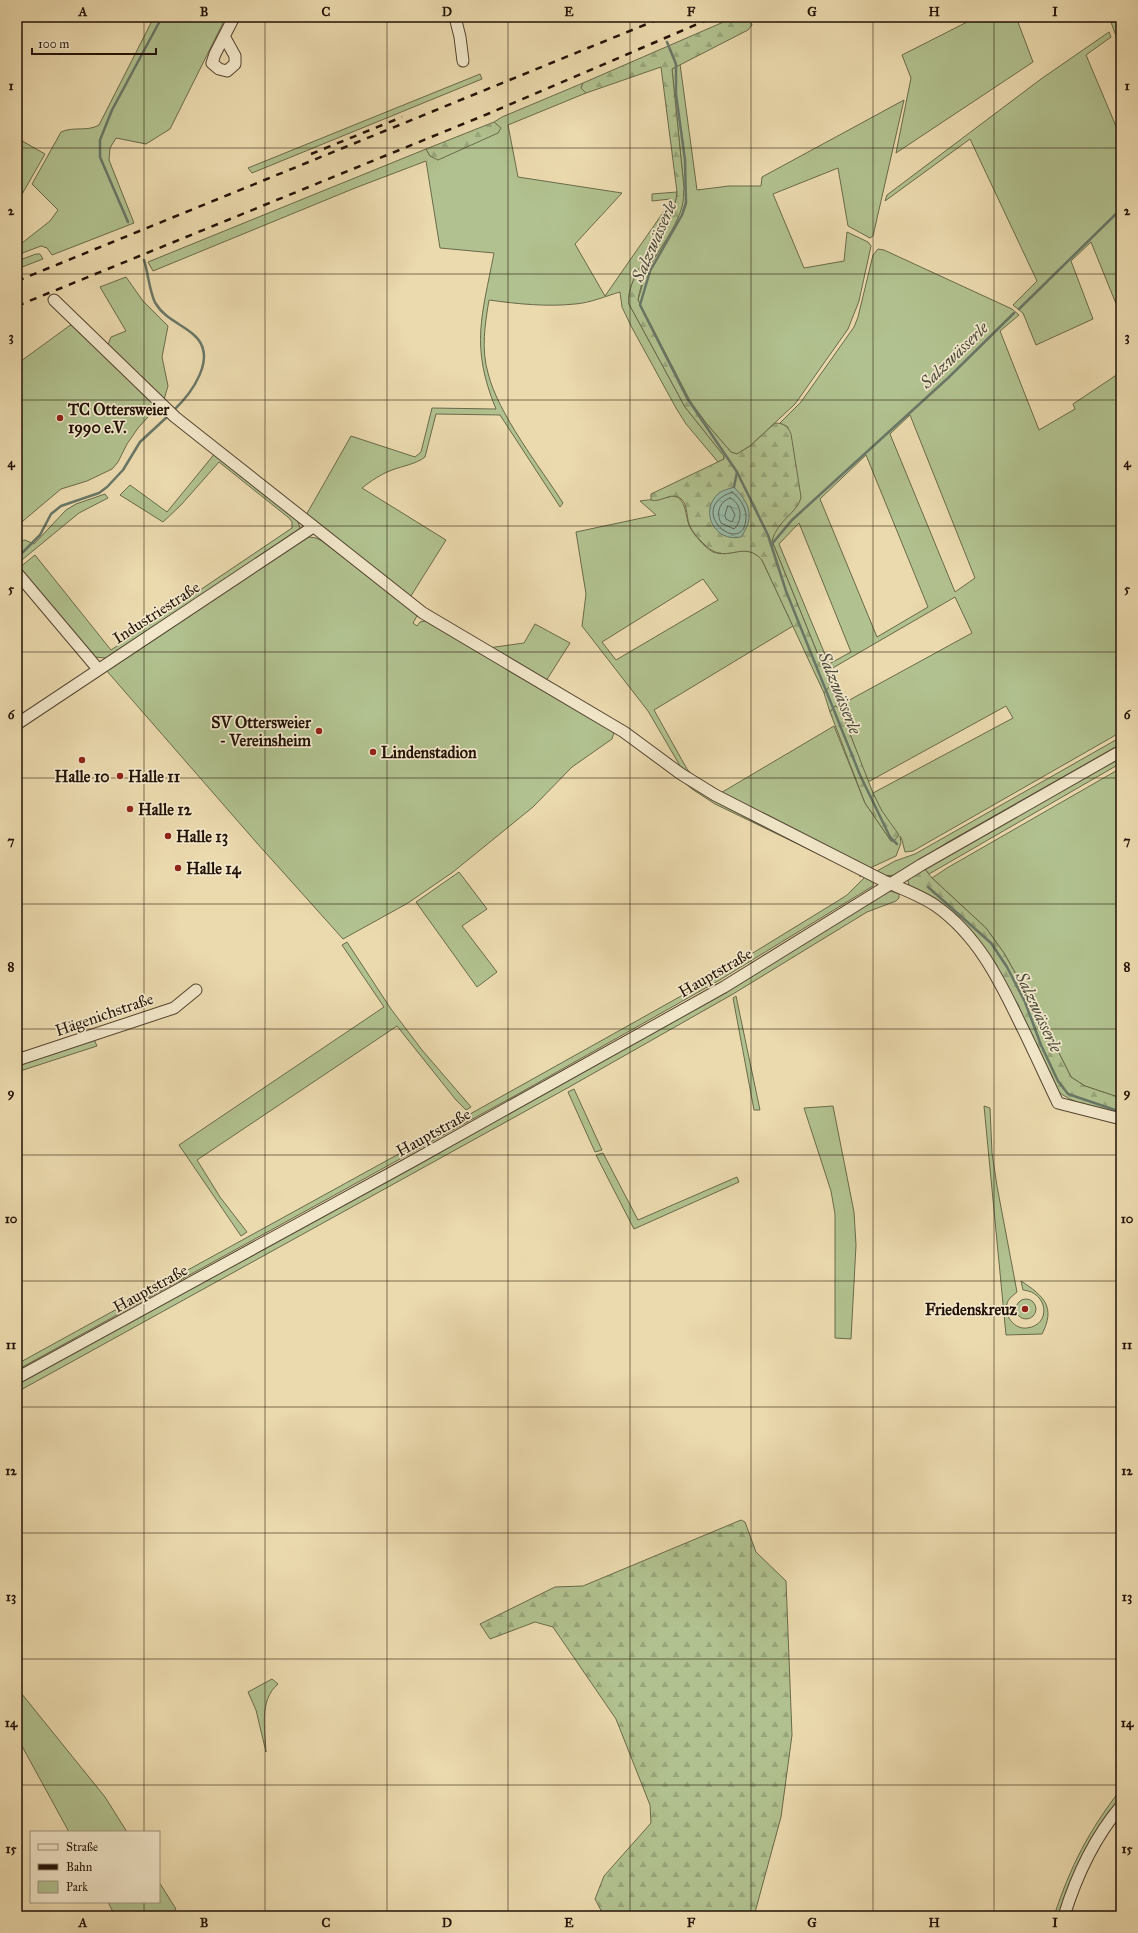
<svg xmlns="http://www.w3.org/2000/svg" width="1138" height="1933" font-family="'IM FELL Great Primer',serif">
	<style>
		.green { fill: #b1c18f; stroke: #6a6a4a; fill-rule: evenodd }
		.forest { fill: url(#forest-firs); stroke: #6a6a4a }
		.water { fill: url(#water-ripples); stroke: #697767 }
		.lines { fill: none; stroke-linecap: round; stroke-linejoin: round }
		.shore { stroke: #5e6656; stroke-width: 1 }
		.stream { stroke: #697767; stroke-width: 2.5 }
		.minor-casing { stroke: #544430; stroke-width: 13 }
		.minor { stroke: #f2e7ca; stroke-width: 11 }
		.rail { stroke: #221206; stroke-width: 2.5; stroke-dasharray: 7 7; stroke-linecap: butt }
		.grid { fill: none; stroke: #221206; stroke-width: 1; stroke-opacity: 0.55 }
		.poi-dot { fill: #8f2418; stroke: #f2e7ca; stroke-width: 1.5 }
		.labels { text-anchor: middle; stroke-width: 3.5; stroke-linejoin: round; paint-order: stroke }
		.poi-label { font-size: 16px; font-weight: bold; fill: #221206; stroke: #f2e7ca; text-anchor: start }
		.street-label { font-size: 16px; fill: #221206; stroke: #f2e7ca }
		.water-label { font-size: 17px; font-style: italic; fill: #4c4d3e; stroke: #f2e7ca }
		.neatline { fill: none; stroke: #221206; stroke-width: 1.5 }
		.grid-label { font-size: 13px; text-anchor: middle; font-weight: bold; fill: #221206 }
	</style>
	<defs>
		<pattern id="forest-firs" width="22" height="20" patternUnits="userSpaceOnUse"><rect width="22" height="20" fill="#b1c18f"/><path d="M5 1l3.5 6h-7zM16 11l3.5 6h-7z" fill="#98a57a"/></pattern>
		<pattern id="water-ripples" width="26" height="14" patternUnits="userSpaceOnUse"><rect width="26" height="14" fill="#99bba7"/><path d="M2 4q2-2 4 0t4 0M15 11q2-2 4 0t4 0" fill="none" stroke="#84a08e"/></pattern>
	</defs>
	<rect width="100%" height="100%" fill="#ebdaae"/>
	<filter id="stains"><feTurbulence type="fractalNoise" baseFrequency=".005" numOctaves="4"/><feColorMatrix values="0 0 0 0 .2 0 0 0 0 .09 0 0 0 0 .02 0 0 0 .5 -.17"/></filter>
	<radialGradient id="worn" r=".72"><stop offset=".6" stop-color="#630" stop-opacity="0"/><stop offset="1" stop-color="#630" stop-opacity=".3"/></radialGradient>
	<g class="green">
		<path d="M 154,17 L 226,17 L 170,129 L 146,144 L 116,138 L 110,148 L 109,160 L 134,223 L 52,255 L 47,248 L 41,246 L 17,255 L 17,247 L 50,221 L 58,210 L 32,184 L 61,132 C 74,126 87,132 99,125 Z"/>
		<polygon points="977,17 1016,17 1033,62 896,153 911,78 902,55"/>
		<polygon points="1109,17 1121,17 1121,49"/>
		<polygon points="1109,32 1111,37 1086,55 1121,138 1121,316 1091,242 1071,261 1093,319 1036,345 1023,313 1013,305 1037,281 970,139 885,201 887,195 1041,79"/>
		<polygon points="680,64 697,190 729,186 761,186 762,177 904,100 873,236 870,238 848,226 838,168 773,194 804,268 844,261 847,232 868,242 871,246 859,301 848,329 795,404 750,446 737,454 731,452 706,423 690,401 638,300 646,272 678,217 684,188 672,69"/>
		<polygon points="480,74 482,79 252,173 248,168"/>
		<path d="M 583,83 L 581,88 L 586,93 L 508,125 L 518,177 L 622,193 L 575,244 L 605,296 L 669,204 L 670,199 L 652,201 L 652,194 L 677,192 C 676,227 624,273 629,304 L 685,407 L 724,456 L 724,459 L 718,462 L 686,424 L 676,408 L 631,326 L 622,307 L 620,292 C 606,296 590,303 575,304 C 547,307 518,304 489,300 C 485,324 481,349 488,373 C 498,414 540,467 563,503 L 560,507 L 500,415 L 436,414 L 425,457 C 416,464 403,466 392,470 C 381,474 371,481 362,488 L 446,540 L 409,599 L 305,517 L 351,436 L 415,457 L 421,452 L 432,408 L 496,409 C 470,346 482,316 494,253 L 440,248 L 426,161 L 355,188 L 153,271 L 148,262 L 426,149 L 430,156 L 500,128 L 494,122 L 502,117 Z"/>
		<polygon points="17,138 45,154 21,196 17,192"/>
		<path d="M 878,249 L 884,250 L 1012,309 L 1019,315 L 1000,331 L 1039,430 L 1075,409 L 1073,404 L 1121,372 L 1121,732 L 913,851 L 905,852 L 902,840 L 900,836 L 901,843 L 896,856 L 870,868 L 719,794 L 834,726 L 865,803 L 891,841 L 894,841 L 873,793 L 1013,718 L 1006,706 L 868,782 L 840,708 L 835,706 L 830,712 L 824,693 L 829,686 L 825,672 L 772,541 L 774,531 L 779,524 L 788,427 L 780,423 L 801,402 L 854,327 L 858,317 L 873,255 ZM 910,415 L 975,578 L 955,592 L 890,434 ZM 866,455 L 928,607 L 877,637 L 820,499 ZM 799,523 L 851,652 L 829,664 L 779,544 ZM 955,597 L 972,633 L 844,703 L 831,669 Z"/>
		<polygon points="36,254 40,254 43,259 17,269 17,261"/>
		<polygon points="126,277 143,301 168,326 162,357 168,386 163,403 107,347 111,337 126,331 100,287"/>
		<polygon points="75,324 158,406 138,428 127,444 118,462 112,469 87,481 61,489 17,526 17,364 69,326"/>
		<polygon points="216,452 297,519 300,528 298,532 111,656 105,658 95,657 19,568 35,555 111,650 292,528 292,522 289,518 219,462 181,505 163,522 120,495 130,485 167,512"/>
		<polygon points="105,494 108,498 79,513 17,564 17,542 25,540 34,544 66,510 76,504"/>
		<path d="M 672,496 L 678,497 C 687,506 685,514 689,525 C 692,533 705,548 713,552 C 732,559 746,541 762,560 L 793,626 L 654,710 L 687,769 L 698,782 L 680,771 L 679,764 L 648,711 L 582,626 L 586,594 L 576,532 L 656,515 L 640,501 C 652,499 660,500 672,496 ZM 703,579 L 718,600 L 616,660 L 602,642 Z"/>
		<polygon points="309,537 316,538 322,541 416,614 417,616 413,623 417,626 420,622 425,621 614,732 612,739 572,767 533,807 453,872 408,903 343,939 256,842 106,670 302,539"/>
		<polygon points="535,624 570,643 546,681 488,648 524,643"/>
		<polygon points="1121,737 1121,744 948,842 896,875 882,876 877,871 895,861 915,854"/>
		<polygon points="1121,756 1121,763 929,874 924,868"/>
		<polygon points="665,766 863,873 860,877 860,874 715,804 692,789"/>
		<polygon points="1121,768 1121,1098 1085,1086 1071,1077 1050,1035 1004,953 986,928 932,878 947,868"/>
		<polygon points="459,872 487,909 462,926 497,972 477,987 416,902"/>
		<polygon points="865,877 874,879 873,886 718,981 518,1094 17,1370 17,1364 395,1156 699,986 836,902 847,895"/>
		<polygon points="891,891 899,894 899,898 896,901 867,912 733,994 571,1086 17,1392 17,1383 885,892"/>
		<polygon points="347,942 391,1009 422,1050 471,1107 466,1110 456,1100 397,1026 197,1160 220,1197 247,1232 241,1236 179,1145 384,1007 342,945"/>
		<polygon points="736,996 760,1110 754,1110 733,998"/>
		<polygon points="93,1037 97,1046 17,1072 17,1064"/>
		<polygon points="574,1089 602,1150 595,1152 568,1092"/>
		<polygon points="833,1106 854,1212 856,1245 851,1339 835,1338 835,1214 831,1191 804,1108"/>
		<path d="M 984,1106 L 990,1108 L 992,1153 L 997,1186 L 1017,1292 C 1015,1294 1012,1296 1010,1298 C 1000,1310 1012,1330 1027,1328 C 1052,1325 1048,1292 1023,1290 L 1021,1281 C 1044,1296 1056,1307 1042,1334 L 1006,1335 Z"/>
		<polygon points="603,1153 638,1220 737,1177 739,1182 634,1229 596,1155"/>
		<circle cx="1026" cy="1309" r="10"/>
		<path d="M 272,1679 L 278,1684 C 259,1700 265,1729 266,1752 L 256,1710 L 248,1692 Z"/>
		<polygon points="17,1688 105,1797 127,1832 69,1832 17,1737"/>
		<path d="M 1121,1789 L 1121,1798 L 1115,1805 L 1060,1916 L 1054,1916 C 1071,1865 1088,1832 1121,1789 Z"/>
		<polygon points="159,1882 176,1909 166,1916 115,1916 108,1902 159,1902"/>
	</g>
	<g class="forest">
		<path d="M 735,17 L 748,17 L 752,25 L 748,30 L 672,69 L 684,188 C 683,194 684,201 682,207 C 672,240 643,264 638,300 L 690,401 L 706,423 L 731,452 L 737,454 L 750,446 L 775,423 C 783,423 788,426 791,434 L 801,497 C 799,512 777,520 772,541 L 825,672 L 830,686 L 824,693 L 762,560 C 745,541 731,560 713,551 C 706,548 691,531 689,524 C 686,515 688,501 678,497 C 669,493 660,503 651,500 L 651,494 L 724,459 L 724,456 L 685,407 L 629,304 C 624,273 676,227 677,192 L 661,67 L 586,93 L 581,88 L 583,83 Z"/>
		<polygon points="494,122 501,128 498,133 438,160 430,156 426,149"/>
		<polygon points="835,706 840,708 873,793 882,811 899,835 894,841 891,841 865,803 830,712"/>
		<path d="M 924,868 L 932,878 L 986,928 L 1004,953 L 1050,1035 L 1071,1077 L 1085,1086 L 1121,1098 L 1121,1115 C 1099,1109 1074,1105 1056,1090 L 1004,982 L 931,899 L 909,886 L 908,880 Z"/>
		<polygon points="741,1520 745,1522 756,1552 786,1581 792,1735 781,1817 754,1916 604,1916 595,1899 604,1876 651,1823 650,1805 616,1719 553,1627 535,1622 490,1639 480,1624 555,1587 583,1586"/>
	</g>
	<path class="water" d="M 734,487 C 750,504 755,517 741,537 C 715,543 698,511 719,493 C 723,490 729,489 734,487 Z"/>
	<g class="lines">
		<g class="shore">
			<path d="M 732,492 C 739,497 746,507 746,516 C 746,561 682,510 732,492 Z"/>
			<path d="M 730,498 C 742,503 743,521 734,529 L 721,523 C 716,513 719,502 730,498 Z"/>
			<polygon points="728,506 731,507 735,515 732,522 726,519 725,516"/>
		</g>
		<g class="stream">
			<polyline points="667,42 676,64 676,94 685,160 686,203 682,215 650,271 640,305 687,398 737,472 768,535 786,591 860,775 890,837 897,844"/>
			<polyline points="128,222 100,157 100,140 112,110 162,17"/>
			<path d="M 144,260 C 148,272 150,295 156,304 C 165,319 182,324 194,335 C 219,357 191,394 173,411"/>
			<polyline points="1019,309 1121,209"/>
			<polyline points="734,487 737,472"/>
			<polyline points="771,545 792,520 948,378 1014,313"/>
			<polyline points="17,558 40,535 51,514 61,506 99,493 107,487 123,470 140,442 168,416"/>
			<polyline points="928,887 991,943 1007,967 1025,1002 1041,1045 1058,1081 1068,1094 1121,1112"/>
		</g>
		<defs>
			<g id="minor">
				<polyline points="455,17 460,37 463,61"/>
				<polyline points="225,38 235,56 235,64 227,71 219,69 212,63 215,54 234,17"/>
				<path d="M 54,300 L 175,417 L 423,613 L 624,732 L 681,774 L 715,795 L 884,881 C 902,889 920,895 936,906 C 977,935 999,979 1020,1023 C 1033,1049 1045,1076 1058,1103 L 1121,1119"/>
				<polyline points="17,573 98,669"/>
				<polyline points="17,724 313,527"/>
				<polyline points="17,1060 174,1008 196,990"/>
				<polyline points="17,1378 411,1162 724,987 921,865 1121,751"/>
				<path d="M 1064,1916 C 1076,1877 1095,1837 1121,1806"/>
			</g>
		</defs>
		<use href="#minor" class="minor-casing"/>
		<use href="#minor" class="minor"/>
		<g class="rail">
			<polyline points="311,154 402,117"/>
			<polyline points="17,281 664,17"/>
			<polyline points="17,306 490,113 714,17"/>
		</g>
	</g>
	<path class="grid" d="M 144,17 L 144,1832M 265,17 L 265,1916M 387,17 L 387,1916M 508,17 L 508,1916M 630,17 L 630,1916M 751,17 L 751,1916M 873,17 L 873,1916M 994,17 L 994,1916M 17,148 L 1121,148M 17,274 L 1121,274M 17,400 L 1121,400M 17,526 L 1121,526M 17,652 L 1121,652M 17,778 L 1121,778M 17,904 L 1121,904M 17,1029 L 1121,1029M 17,1155 L 1121,1155M 17,1281 L 1121,1281M 17,1407 L 1121,1407M 17,1533 L 1121,1533M 17,1659 L 1121,1659M 17,1785 L 1121,1785M 144,1902 L 144,1916"/>
	<g class="poi-dot">
		<circle cx="60" cy="418" r="4"/>
		<circle cx="319" cy="731" r="4"/>
		<circle cx="373" cy="752" r="4"/>
		<circle cx="82" cy="760" r="4"/>
		<circle cx="120" cy="776" r="4"/>
		<circle cx="130" cy="809" r="4"/>
		<circle cx="168" cy="836" r="4"/>
		<circle cx="178" cy="868" r="4"/>
		<circle cx="1025" cy="1309" r="4"/>
	</g>
	<g class="labels">
		<g class="poi-label">
			<text x="68" y="415">TC Ottersweier<tspan x="68" dy="18">1990 e.V.</tspan></text>
			<text x="311" y="728" text-anchor="end">SV Ottersweier<tspan x="311" dy="18">- Vereinsheim</tspan></text>
			<text x="381" y="758">Lindenstadion</text>
			<text x="82" y="782" text-anchor="middle">Halle 10</text>
			<text x="128" y="782">Halle 11</text>
			<text x="138" y="815">Halle 12</text>
			<text x="176" y="842">Halle 13</text>
			<text x="186" y="874">Halle 14</text>
			<text x="1017" y="1315" text-anchor="end">Friedenskreuz</text>
		</g>
		<g class="street-label">
			<text transform="translate(156 612) rotate(-33)" y="6">Industriestraße</text>
			<text transform="translate(715 972) rotate(-30)" y="6">Hauptstraße</text>
			<text transform="translate(104 1014) rotate(-19)" y="6">Hägenichstraße</text>
			<text transform="translate(433 1132) rotate(-29)" y="6">Hauptstraße</text>
			<text transform="translate(150 1288) rotate(-29)" y="6">Hauptstraße</text>
		</g>
		<g class="water-label">
			<text transform="translate(654 241) rotate(-66)" y="6">Salzwässerle</text>
			<text transform="translate(954 355) rotate(-44)" y="6">Salzwässerle</text>
			<text transform="translate(840 693) rotate(68)" y="6">Salzwässerle</text>
			<text transform="translate(1039 1012) rotate(65)" y="6">Salzwässerle</text>
		</g>
	</g>
	<rect width="1138" height="1933" fill="none" stroke="#ebdaae" stroke-width="44"/>
	<rect x="30" y="1831" width="130" height="72" fill="#f2e7ca" stroke="#9f927c"/>
	<rect x="38" y="1844" width="20" height="6" fill="#f2e7ca" stroke="#9f927c"/>
	<text x="66" y="1851" font-size="12" fill="#221206">Straße</text>
	<rect x="38" y="1864" width="20" height="6" fill="#221206" stroke="#9f927c"/>
	<text x="66" y="1871" font-size="12" fill="#221206">Bahn</text>
	<rect x="38" y="1881" width="20" height="12" fill="#b1c18f" stroke="#9f927c"/>
	<text x="66" y="1891" font-size="12" fill="#221206">Park</text>
	<path d="M32 48v6h124v-6" fill="none" stroke="#221206" stroke-width="2"/>
	<text x="38" y="48" font-size="12" fill="#221206" stroke="#f2e7ca" stroke-width="3" paint-order="stroke">100 m</text>
	<rect x="22" y="22" width="1094" height="1889" class="neatline"/>
	<g class="grid-label">
		<text x="83" y="16">A</text>
		<text x="204" y="16">B</text>
		<text x="326" y="16">C</text>
		<text x="447" y="16">D</text>
		<text x="569" y="16">E</text>
		<text x="691" y="16">F</text>
		<text x="812" y="16">G</text>
		<text x="934" y="16">H</text>
		<text x="1055" y="16">I</text>
		<text x="11" y="90">1</text>
		<text x="1127" y="90">1</text>
		<text x="11" y="215">2</text>
		<text x="1127" y="215">2</text>
		<text x="11" y="341">3</text>
		<text x="1127" y="341">3</text>
		<text x="11" y="467">4</text>
		<text x="1127" y="467">4</text>
		<text x="11" y="593">5</text>
		<text x="1127" y="593">5</text>
		<text x="11" y="719">6</text>
		<text x="1127" y="719">6</text>
		<text x="11" y="845">7</text>
		<text x="1127" y="845">7</text>
		<text x="11" y="971">8</text>
		<text x="1127" y="971">8</text>
		<text x="11" y="1097">9</text>
		<text x="1127" y="1097">9</text>
		<text x="11" y="1223">10</text>
		<text x="1127" y="1223">10</text>
		<text x="11" y="1349">11</text>
		<text x="1127" y="1349">11</text>
		<text x="11" y="1475">12</text>
		<text x="1127" y="1475">12</text>
		<text x="11" y="1601">13</text>
		<text x="1127" y="1601">13</text>
		<text x="11" y="1727">14</text>
		<text x="1127" y="1727">14</text>
		<text x="11" y="1853">15</text>
		<text x="1127" y="1853">15</text>
		<text x="83" y="1927">A</text>
		<text x="204" y="1927">B</text>
		<text x="326" y="1927">C</text>
		<text x="447" y="1927">D</text>
		<text x="569" y="1927">E</text>
		<text x="691" y="1927">F</text>
		<text x="812" y="1927">G</text>
		<text x="934" y="1927">H</text>
		<text x="1055" y="1927">I</text>
	</g>
	<rect width="100%" height="100%" filter="url(#stains)"/>
	<rect width="100%" height="100%" fill="url(#worn)"/>
</svg>
